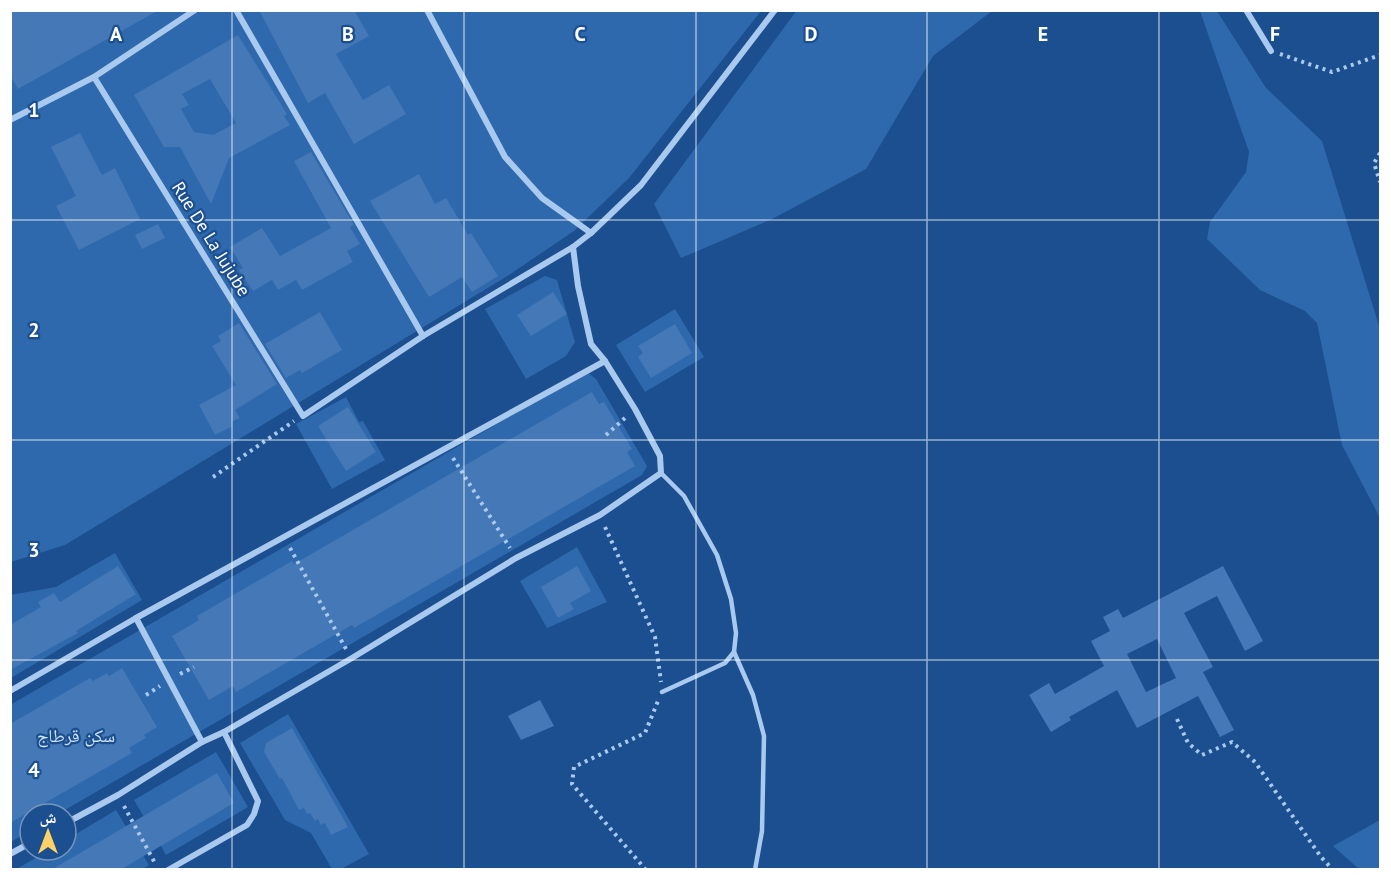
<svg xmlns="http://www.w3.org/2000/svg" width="1391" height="880" font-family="'PT Sans','Noto Naskh Arabic',sans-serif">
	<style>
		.green { fill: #2e69ad }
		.building { fill: #4478b7; fill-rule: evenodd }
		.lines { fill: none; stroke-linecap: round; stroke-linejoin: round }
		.path { stroke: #a9c9ee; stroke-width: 4; stroke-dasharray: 3 4.5; stroke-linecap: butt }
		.lane { stroke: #a9c9ee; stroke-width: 4.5 }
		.street { stroke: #a9c9ee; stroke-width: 6 }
		.grid { fill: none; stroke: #fff; stroke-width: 1.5; stroke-opacity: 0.55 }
		.labels { text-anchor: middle; stroke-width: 4.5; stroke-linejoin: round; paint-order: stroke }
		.street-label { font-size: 18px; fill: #fff; stroke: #1b4f8f }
		.park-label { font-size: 18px; fill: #cfe3fa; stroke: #1b4f8f }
		.grid-label { font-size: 20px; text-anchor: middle; font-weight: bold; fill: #fff; stroke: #1b4f8f; stroke-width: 4.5; stroke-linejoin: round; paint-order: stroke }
	</style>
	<rect width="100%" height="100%" fill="#1b4f8f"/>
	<g class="green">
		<polygon points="797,10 992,11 933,56 866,169 772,219 681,258 654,204"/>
		<polygon points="11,11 761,11 629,178 574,231 509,275 65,545 11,562"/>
		<polygon points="1200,11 1217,11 1266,88 1322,141 1380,329 1380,518 1342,445 1317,323 1305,311 1260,290 1207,239 1210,222 1246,172 1249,152"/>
		<polygon points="545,276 557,280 575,342 566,356 526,379 485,309"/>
		<polygon points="675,309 704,357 645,392 616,345"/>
		<polygon points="587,372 596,379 647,466 642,475 58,814 30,814 30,830 11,842 10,705"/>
		<polygon points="346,397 359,422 363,421 385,460 332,489 296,424"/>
		<polygon points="577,547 607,602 547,628 520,581"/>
		<polygon points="115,553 142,600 11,678 10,595 56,587"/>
		<polygon points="288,714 369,854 341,869 332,869 311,833 285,820 240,743"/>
		<polygon points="216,752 248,807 166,855 134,800"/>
		<polygon points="116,810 149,865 142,870 15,870 49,850 66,850 66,840"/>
		<polygon points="1380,820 1380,869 1359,869 1333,846"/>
	</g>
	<g class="building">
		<polygon points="10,10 159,10 18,89 10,75"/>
		<polygon points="259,10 354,10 369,36 336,54 363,100 389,85 406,114 354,144 325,93 308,103"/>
		<path d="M 238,35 L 287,114 L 284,116 L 290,125 L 229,158 L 211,204 L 180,147 L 164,147 L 134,95 ZM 210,79 L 236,123 L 213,135 L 194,132 L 181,109 L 189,105 L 182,94 Z"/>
		<polygon points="80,133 102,175 115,168 140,219 79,250 56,206 76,196 51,147"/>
		<polygon points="311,152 354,225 350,227 360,244 347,251 353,262 302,290 296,280 278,290 272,280 253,291 239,270 243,268 230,247 262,228 280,256 331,228 294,161"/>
		<polygon points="419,174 435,204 446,198 468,235 471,233 498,276 472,292 462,277 429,297 370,201"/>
		<polygon points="158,224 165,238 142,249 135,235"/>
		<polygon points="553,292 567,314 531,336 517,315"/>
		<polygon points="320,312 342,350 302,373 300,370 286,378 265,344"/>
		<polygon points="239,323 277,384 235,410 240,418 231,422 233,426 215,435 199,405 236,385 212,346 221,341 218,336"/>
		<polygon points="675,324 692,353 651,378 638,357 643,353 638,346"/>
		<polygon points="592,392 599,404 604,402 623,434 632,449 627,452 635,466 354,628 352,625 236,692 233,686 209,700 172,636 199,620 197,616 292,561 294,564"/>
		<polygon points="348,407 376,452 346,471 318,426"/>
		<polygon points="118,566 136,594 76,631 78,633 10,670 10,625 41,607 38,602 54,593 60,602"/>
		<polygon points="577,566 591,591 570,603 574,609 558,618 541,587"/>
		<path d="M 1223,566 L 1263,641 L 1245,651 L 1217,596 L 1184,613 L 1213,667 L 1203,672 L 1234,730 L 1220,737 L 1198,696 L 1137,728 L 1117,690 L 1069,717 L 1071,720 L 1051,732 L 1029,695 L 1049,683 L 1055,694 L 1104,666 L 1091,641 L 1110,631 L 1103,617 L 1118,609 L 1123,618 ZM 1157,639 L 1176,678 L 1146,692 L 1127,654 Z"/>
		<polygon points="122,668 157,727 144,735 146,738 129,748 132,753 10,823 10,724 90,678 93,681 107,673 109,676"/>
		<polygon points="540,700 554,726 521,740 508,716"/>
		<polygon points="292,728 348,827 331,835 325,823 321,825 318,819 315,821 310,813 307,814 304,808 299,810 282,778 280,779 264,752 266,743"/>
		<polygon points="217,773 234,803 120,870 51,870"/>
	</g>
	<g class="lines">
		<g class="path">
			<polyline points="1280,54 1332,72 1380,55"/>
			<polyline points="1380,153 1374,163 1380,182"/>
			<polyline points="606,435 626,417"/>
			<polyline points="453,458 510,548"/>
			<polyline points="213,477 294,421"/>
			<polyline points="605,527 655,637 661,682"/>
			<polyline points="290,548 346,649"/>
			<polyline points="180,674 194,667"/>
			<polyline points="146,695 160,686"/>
			<polyline points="1177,719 1188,743 1202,755 1232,742 1255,762 1321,857 1333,870"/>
			<polyline points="124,806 156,865"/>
			<polyline points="646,870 572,784 574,767 645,733 658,701"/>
		</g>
		<g class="lane">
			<polyline points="661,473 684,496 717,555 731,599 736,633 734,652 725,663 662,692"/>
			<polyline points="734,652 753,695 764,736 762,831 755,870"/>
		</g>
		<g class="street">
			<polyline points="236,10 423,336"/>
			<polyline points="427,10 505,157 542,198 591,233"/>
			<polyline points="1246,10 1271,51"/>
			<polyline points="94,77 303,416 423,336 573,247 591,233 641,185 775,10"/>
			<polyline points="10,120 94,77 195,10"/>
			<polyline points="136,618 202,742"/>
			<polyline points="10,691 136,618 605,361"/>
			<polyline points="66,823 118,795 202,742 224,732 352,658 516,558 600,515 661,473 660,456 635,409 605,361 591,344 578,286 573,247"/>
			<polyline points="10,854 30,843"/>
			<polyline points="168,870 247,825 254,814 258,801 224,732"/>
		</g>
	</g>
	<path class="grid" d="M 232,10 L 232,870M 464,10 L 464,870M 696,10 L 696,870M 927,10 L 927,870M 1159,10 L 1159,870M 10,220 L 1380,220M 10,440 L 1380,440M 10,660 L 1380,660"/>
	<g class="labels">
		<g class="street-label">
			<text transform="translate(211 239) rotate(58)" y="6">Rue De La Jujube</text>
		</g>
		<g class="park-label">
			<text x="76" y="742">سكن قرطاج</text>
		</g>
	</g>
	<g class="grid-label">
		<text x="116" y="41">A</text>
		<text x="348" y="41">B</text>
		<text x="580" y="41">C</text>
		<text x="811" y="41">D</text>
		<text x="1043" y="41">E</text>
		<text x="1275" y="41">F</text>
		<text x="34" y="117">1</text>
		<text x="34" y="337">2</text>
		<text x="34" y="557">3</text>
		<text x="34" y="777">4</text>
	</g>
	<rect width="1391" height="880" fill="none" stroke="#ffffff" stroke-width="24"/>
	<g transform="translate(48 832)"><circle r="28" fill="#1b4f8f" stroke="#7695bc" stroke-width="1.5"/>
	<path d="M0-4.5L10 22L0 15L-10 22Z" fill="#ffd166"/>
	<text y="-9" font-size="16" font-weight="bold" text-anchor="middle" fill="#ffffff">ش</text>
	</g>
</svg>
